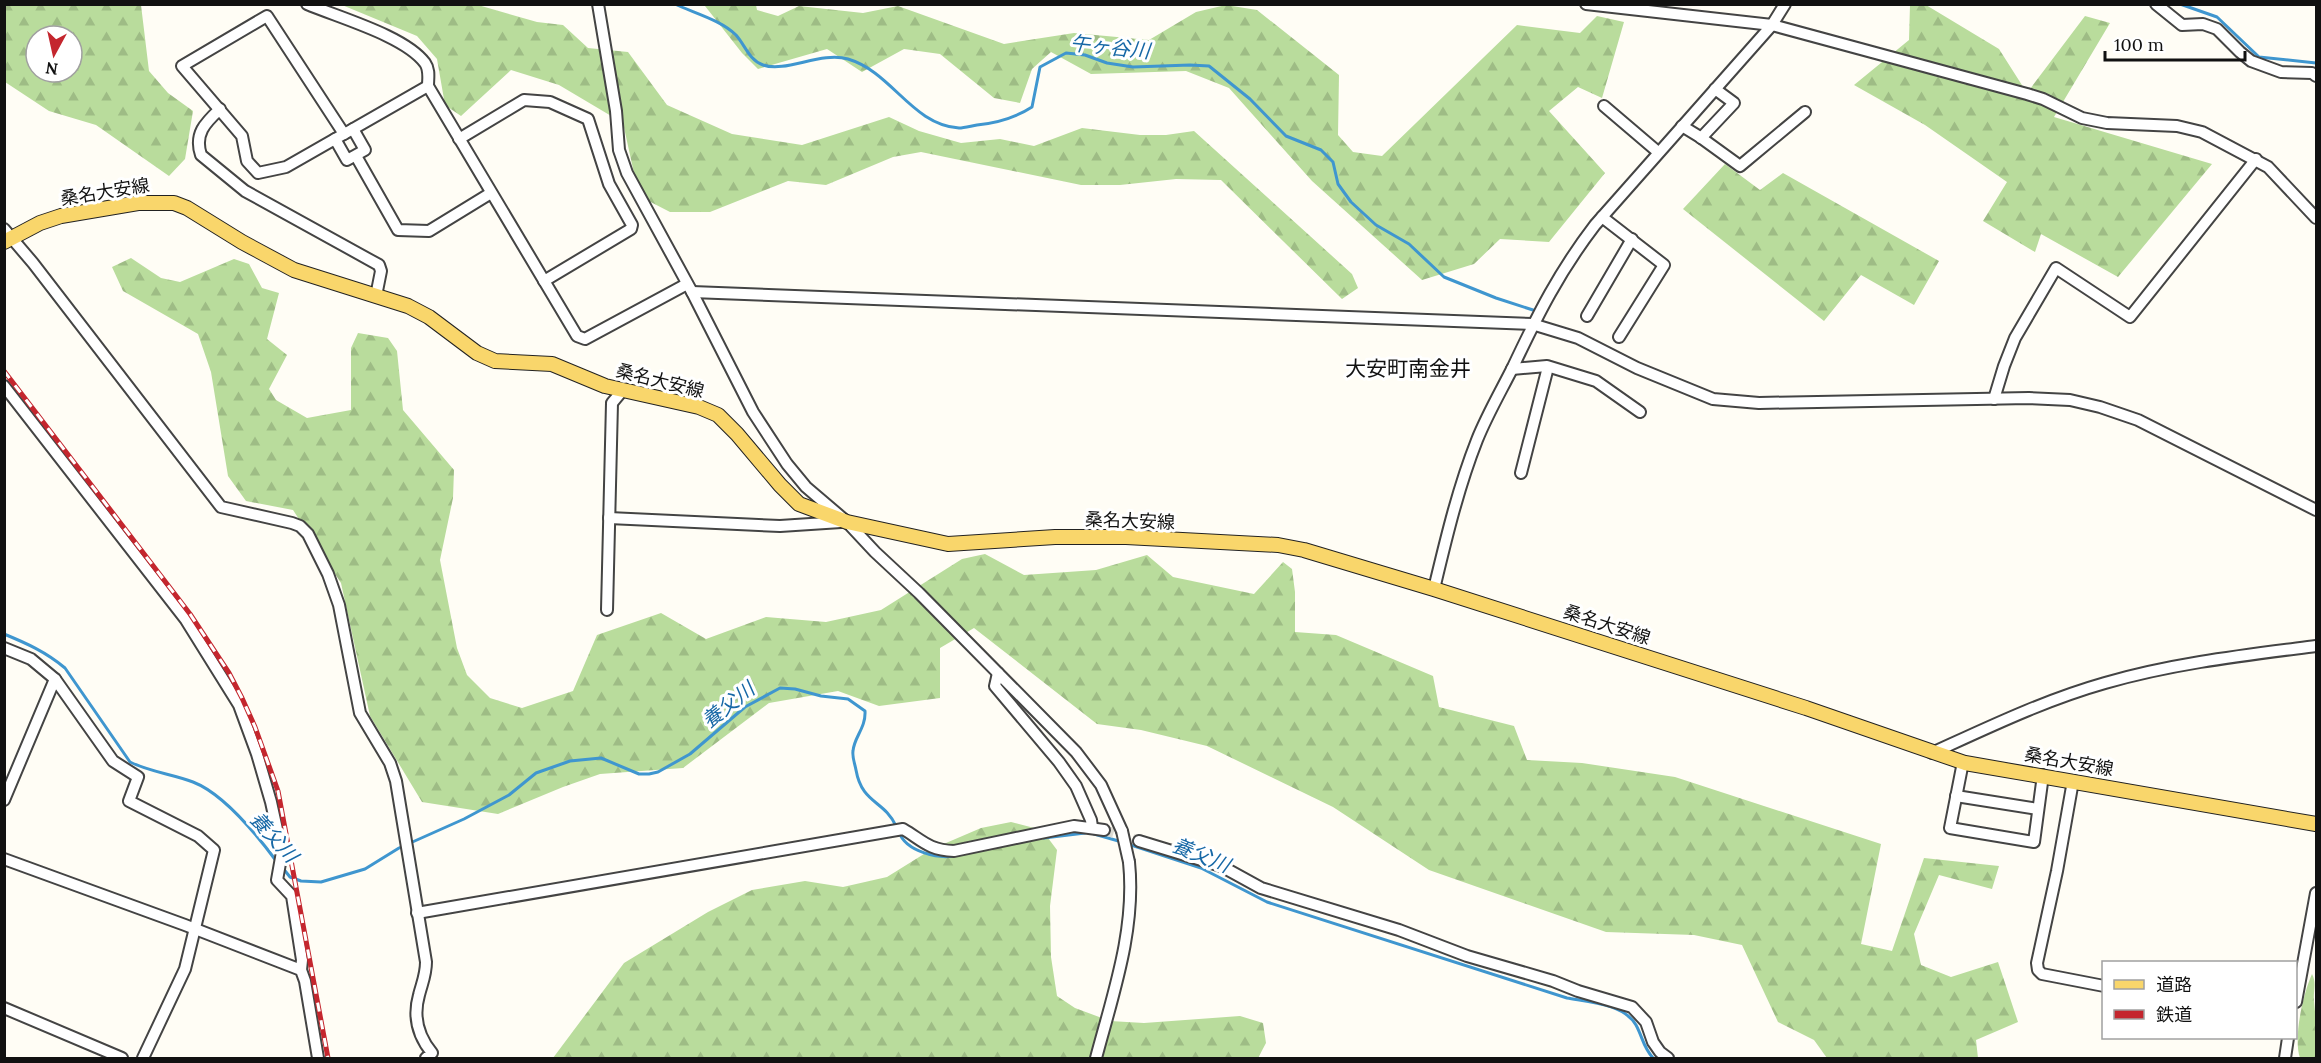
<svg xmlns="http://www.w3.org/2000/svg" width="2321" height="1063" font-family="Lora,'Noto Sans JP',serif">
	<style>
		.forest { fill: url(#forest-firs); fill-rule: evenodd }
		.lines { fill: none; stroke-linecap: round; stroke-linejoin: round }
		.stream { stroke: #3f96cf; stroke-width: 3 }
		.minor-tunnel { stroke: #dbdad3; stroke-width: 10; stroke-dasharray: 10 5; stroke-linecap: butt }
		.minor-casing { stroke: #444; stroke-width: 14 }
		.major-casing { stroke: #222; stroke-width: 16 }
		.minor { stroke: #fff; stroke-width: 10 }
		.major { stroke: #f9d66b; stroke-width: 14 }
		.rail-casing { stroke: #c4262e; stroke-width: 5 }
		.rail { stroke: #fff; stroke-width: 3; stroke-dasharray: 9; stroke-linecap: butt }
		.minor-bridge-casing { stroke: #444; stroke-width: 14; stroke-linecap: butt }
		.minor-bridge { stroke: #fff; stroke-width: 10 }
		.labels { text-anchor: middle; stroke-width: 6; stroke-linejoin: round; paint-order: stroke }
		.street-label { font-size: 18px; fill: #111; stroke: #fff }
		.water-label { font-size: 20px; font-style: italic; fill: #1768a6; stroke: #fff }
		.quarter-label { font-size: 21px; fill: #111; stroke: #fff }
	</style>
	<defs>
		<pattern id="forest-firs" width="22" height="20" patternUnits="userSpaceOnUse" patternTransform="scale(1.5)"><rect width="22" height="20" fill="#b9dc9c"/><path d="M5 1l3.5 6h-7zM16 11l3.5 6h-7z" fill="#9ebc85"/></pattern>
	</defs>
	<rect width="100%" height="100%" fill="#fffdf5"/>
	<g class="forest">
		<path d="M 5,4 L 141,5 L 149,71 L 168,93 L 193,111 L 185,159 L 169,176 L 96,125 L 49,111 L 5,82 ZM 36,36 L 72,36 L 72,72 L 36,72 Z"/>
		<polygon points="342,5 478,5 537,22 563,25 588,48 628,52 667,105 732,134 802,145 889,117 919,131 961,143 1000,139 1034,146 1082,128 1140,135 1166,135 1194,131 1352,274 1358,288 1342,299 1221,180 1176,179 1120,185 1081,185 921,152 893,157 826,185 788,181 710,212 670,212 639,196 623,123 559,85 511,70 461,116 445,105 437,59 417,36"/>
		<polygon points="702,5 756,5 757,10 778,16 799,6 863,13 898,6 1004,44 1074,33 1149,40 1196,12 1226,5 1257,10 1339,75 1338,135 1353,152 1382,156 1517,25 1580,33 1597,16 1624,22 1602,98 1578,87 1549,111 1605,173 1549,242 1500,239 1474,264 1422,280 1312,181 1229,88 1186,71 1091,74 1051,52 1032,69 1020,103 994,98 940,54 904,49 862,72 827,49 758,69 742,53 705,6"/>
		<polygon points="1910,5 1926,5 1999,49 2027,93 2085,16 2110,23 2054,117 2212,164 2118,277 2041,234 2035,252 1983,221 2007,182 1925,125 1854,85 1909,40"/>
		<polygon points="1725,164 1760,190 1783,173 1939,261 1914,305 1861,275 1824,321 1683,209"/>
		<polygon points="131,258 161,278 180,282 234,259 249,264 262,288 279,293 267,339 287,355 269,389 276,400 307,418 351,410 351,348 358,333 388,338 397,351 403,410 454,470 453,498 440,560 457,648 467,675 490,698 522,708 573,691 597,635 661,613 706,639 766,617 826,622 881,610 962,559 985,554 1024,575 1096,570 1147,555 1173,577 1254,594 1283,562 1292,569 1295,592 1295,632 1336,635 1433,676 1439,707 1514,726 1527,760 1582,763 1675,777 1881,844 1861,944 1892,951 1924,858 1999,866 1992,889 1939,875 1914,934 1921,965 1951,977 1998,962 2018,1022 1976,1040 1978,1058 1827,1058 1814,1040 1778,1022 1742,945 1694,935 1606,932 1429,870 1333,807 1207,746 1141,730 1097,724 974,628 940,648 940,698 879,706 838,691 769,703 683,768 600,774 563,787 498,814 422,802 370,716 341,583 293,510 246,501 228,476 211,372 198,334 123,291 112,267"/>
		<polygon points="1011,822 1042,830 1057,850 1050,906 1051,957 1057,996 1075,1008 1110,1021 1144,1023 1240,1016 1263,1023 1266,1043 1258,1058 553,1058 624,963 708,912 752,890 805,881 843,887 887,877 932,849 981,828"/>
		<path d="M 2312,974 C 2317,983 2313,991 2314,1001 C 2316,1020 2317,1039 2316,1058 L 2300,1058 C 2293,1038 2303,994 2312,974 Z"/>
	</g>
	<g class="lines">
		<g class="stream">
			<path d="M 675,4 C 694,13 721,20 736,35 C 745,45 749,60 763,65 C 786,73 821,51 848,59 C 892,72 912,125 959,128 C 964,128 971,126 977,125 C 997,123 1015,118 1032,107 L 1040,67 L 1066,53 L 1085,55 L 1107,63 L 1133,67 L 1190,65 L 1209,66 L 1250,99 L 1286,136 L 1321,150 L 1333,162 L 1338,184 L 1351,202 L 1376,225 L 1409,244 L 1444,277 L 1496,298 L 1533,310"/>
			<polyline points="2180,4 2217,17 2259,57 2316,63"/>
			<path d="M 4,634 C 26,643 46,652 65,668 L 130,762 C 150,772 172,774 193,782 C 224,794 257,835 277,862"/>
			<path d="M 899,832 C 906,852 940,860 958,855"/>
			<polyline points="1094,834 1122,842"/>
			<polyline points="1044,838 1085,833"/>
			<path d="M 1128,844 L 1201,868 L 1267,902 L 1567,998 C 1589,1002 1624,1004 1636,1025 C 1643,1038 1643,1047 1653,1058"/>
			<path d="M 282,867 L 290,877 L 301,881 L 321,882 L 365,869 L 399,848 L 464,819 L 509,795 L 536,773 L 570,761 L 601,758 L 639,774 L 649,774 L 658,772 L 690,754 L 745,707 L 780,688 L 795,689 L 821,696 L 848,699 L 865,711 C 866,728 854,737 853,751 C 852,757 855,764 856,770 C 862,804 884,800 896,826"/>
		</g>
		<polyline class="minor-tunnel" points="1104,830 1139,841"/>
		<defs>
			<g id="minor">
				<path d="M 307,4 C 340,18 405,36 425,63 C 430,70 428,78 428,86 L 577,336 L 585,339 L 687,284"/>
				<polyline points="598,4 616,111 619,150 627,173 692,292 753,412 787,464 806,487 847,522 875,552 919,593 1076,752 1101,785 1122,831"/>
				<polyline points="1586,4 1772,25 2027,94 2043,99 2082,118 2107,123 2177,126 2202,132 2268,167 2316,218"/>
				<polyline points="2156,4 2182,25 2203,24 2217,29 2240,52 2251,61 2281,72 2312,73 2316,76"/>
				<polyline points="1604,106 1658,152"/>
				<path d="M 220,109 C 205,123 194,134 201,155 L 245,191 L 379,265 L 381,271 L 376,296"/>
				<polyline points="1682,126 1700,137 1740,166 1805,112"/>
				<polygon points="353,129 365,150 347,160 335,139"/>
				<polyline points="353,129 428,86"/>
				<polyline points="1701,138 1734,103 1715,89"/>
				<polyline points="335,139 286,167 258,173 247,161 242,136 182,66 267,16 344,134"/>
				<polyline points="459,139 524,100 550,102 588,119 609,184 632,225 631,229 544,281"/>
				<polyline points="356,156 398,230 429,231 491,193"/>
				<polyline points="1602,217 1664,265 1619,337"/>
				<path d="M 4,229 L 33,263 L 221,507 L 292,523 L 300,526 L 308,534 L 328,574 L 339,605 L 360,713 L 390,763 L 396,781 L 426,962 C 426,975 422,983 419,995 C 413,1016 418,1036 432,1053 L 426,1058"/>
				<polyline points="692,292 1532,324 1578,338 1637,368 1713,399 1759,403 2029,398 2070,400 2100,407 2138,420 2316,510"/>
				<polyline points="1587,316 1632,239"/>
				<polyline points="1512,369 1547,366 1596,381 1640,412"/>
				<polyline points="4,386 186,620 239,705 257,754 271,802 282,852 277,880 292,896 302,960 301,970"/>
				<polyline points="1994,399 2004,366 2015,338 2056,268 2130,317 2256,159"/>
				<polyline points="1521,473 1548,367"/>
				<polyline points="609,518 780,526 841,522"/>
				<path d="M 1434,589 C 1446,539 1458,488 1477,440 C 1487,415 1501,391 1513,367 C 1538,314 1559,272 1595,225 L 1772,25 L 1785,4"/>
				<polyline points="607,610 612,403 622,391"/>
				<polyline points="4,648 31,659 55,679 113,761 138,777 129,801 198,836 214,850 185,969 143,1058"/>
				<polyline points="998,673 995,686 1059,762 1076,786 1091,820 1092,827"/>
				<path d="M 1932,753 C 1989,727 2045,700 2105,683 C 2174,663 2246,655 2316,646"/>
				<polyline points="1963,762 1950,828 2034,842 2043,775"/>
				<polyline points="2073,781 2057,871 2037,963 2038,970 2042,974 2104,986"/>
				<polyline points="1956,796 2038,809"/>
				<polyline points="4,800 55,679"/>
				<polyline points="1139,841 1221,866 1261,888 1399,930 1467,956 1553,981 1578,991 1632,1007 1646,1022 1653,1042 1660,1052 1668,1058"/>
				<polyline points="4,859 185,925 301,970 305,981 318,1058"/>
				<path d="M 417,913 L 903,829 C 922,840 928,850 954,851 L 1074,826 L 1104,830"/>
				<polyline points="2296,1002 2316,893"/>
				<polyline points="4,1008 122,1058"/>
				<path d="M 1096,1058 C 1113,994 1136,929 1129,862"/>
				<polyline points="2285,1058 2288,1038"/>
			</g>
			<polyline id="major" points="4,242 40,223 61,216 138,203 174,203 187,208 242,242 294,270 408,306 429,317 477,353 495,361 552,364 605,386 699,407 718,415 737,434 780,485 799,504 847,522 948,544 1055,537 1126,537 1278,545 1304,550 1434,589 1806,708 1965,763 2316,824"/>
		</defs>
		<use href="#minor" class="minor-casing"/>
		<use href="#major" class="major-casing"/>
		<use href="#minor" class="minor"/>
		<use href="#major" class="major"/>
		<defs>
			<polyline id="rail" points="4,371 190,614 229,673 242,698 255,727 278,791 328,1058"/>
		</defs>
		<use href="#rail" class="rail-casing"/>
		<use href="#rail" class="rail"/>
		<defs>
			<polyline id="minor-bridge" points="1122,831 1129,862"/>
		</defs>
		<use href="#minor-bridge" class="minor-bridge-casing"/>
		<use href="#minor-bridge" class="minor-bridge"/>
	</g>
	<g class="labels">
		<g class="street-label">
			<text transform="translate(105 192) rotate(-9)" y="6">桑名大安線</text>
			<text transform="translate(660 381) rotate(14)" y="6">桑名大安線</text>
			<text transform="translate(1130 521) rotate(2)" y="6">桑名大安線</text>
			<text transform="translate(1607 625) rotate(18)" y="6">桑名大安線</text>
			<text transform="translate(2069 762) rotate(10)" y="6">桑名大安線</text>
		</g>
		<g class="water-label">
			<text transform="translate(1110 47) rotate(6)" y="7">午ヶ谷川</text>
			<text transform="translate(728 705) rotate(-38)" y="7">養父川</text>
			<text transform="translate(274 837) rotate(48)" y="7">養父川</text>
			<text transform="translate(1201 855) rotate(22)" y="7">養父川</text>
		</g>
		<g class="quarter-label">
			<text x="1408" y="376">大安町南金井</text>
		</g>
	</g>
	<rect width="2321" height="1063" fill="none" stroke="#111111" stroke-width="12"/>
	<rect x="2102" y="961" width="195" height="78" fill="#ffffff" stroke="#a0a0a0" stroke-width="1.5"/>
	<rect x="2114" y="980" width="30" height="9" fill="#f9d66b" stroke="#a0a0a0" stroke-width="1.5"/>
	<text x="2156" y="991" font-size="18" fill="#111111">道路</text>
	<rect x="2114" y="1010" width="30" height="9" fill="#c4262e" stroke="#a0a0a0" stroke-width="1.5"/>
	<text x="2156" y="1021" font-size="18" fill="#111111">鉄道</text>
	<g transform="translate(54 54) rotate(188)"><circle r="28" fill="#ffffff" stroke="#a0a0a0" stroke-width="1.5"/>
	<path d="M0-4.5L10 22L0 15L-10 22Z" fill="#c4262e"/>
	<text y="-9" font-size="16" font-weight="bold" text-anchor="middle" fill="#111111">N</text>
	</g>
	<path d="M2105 51v9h140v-9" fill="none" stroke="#111111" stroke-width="3"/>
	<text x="2114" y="51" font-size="18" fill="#111111" stroke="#ffffff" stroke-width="4.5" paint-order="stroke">100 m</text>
</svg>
